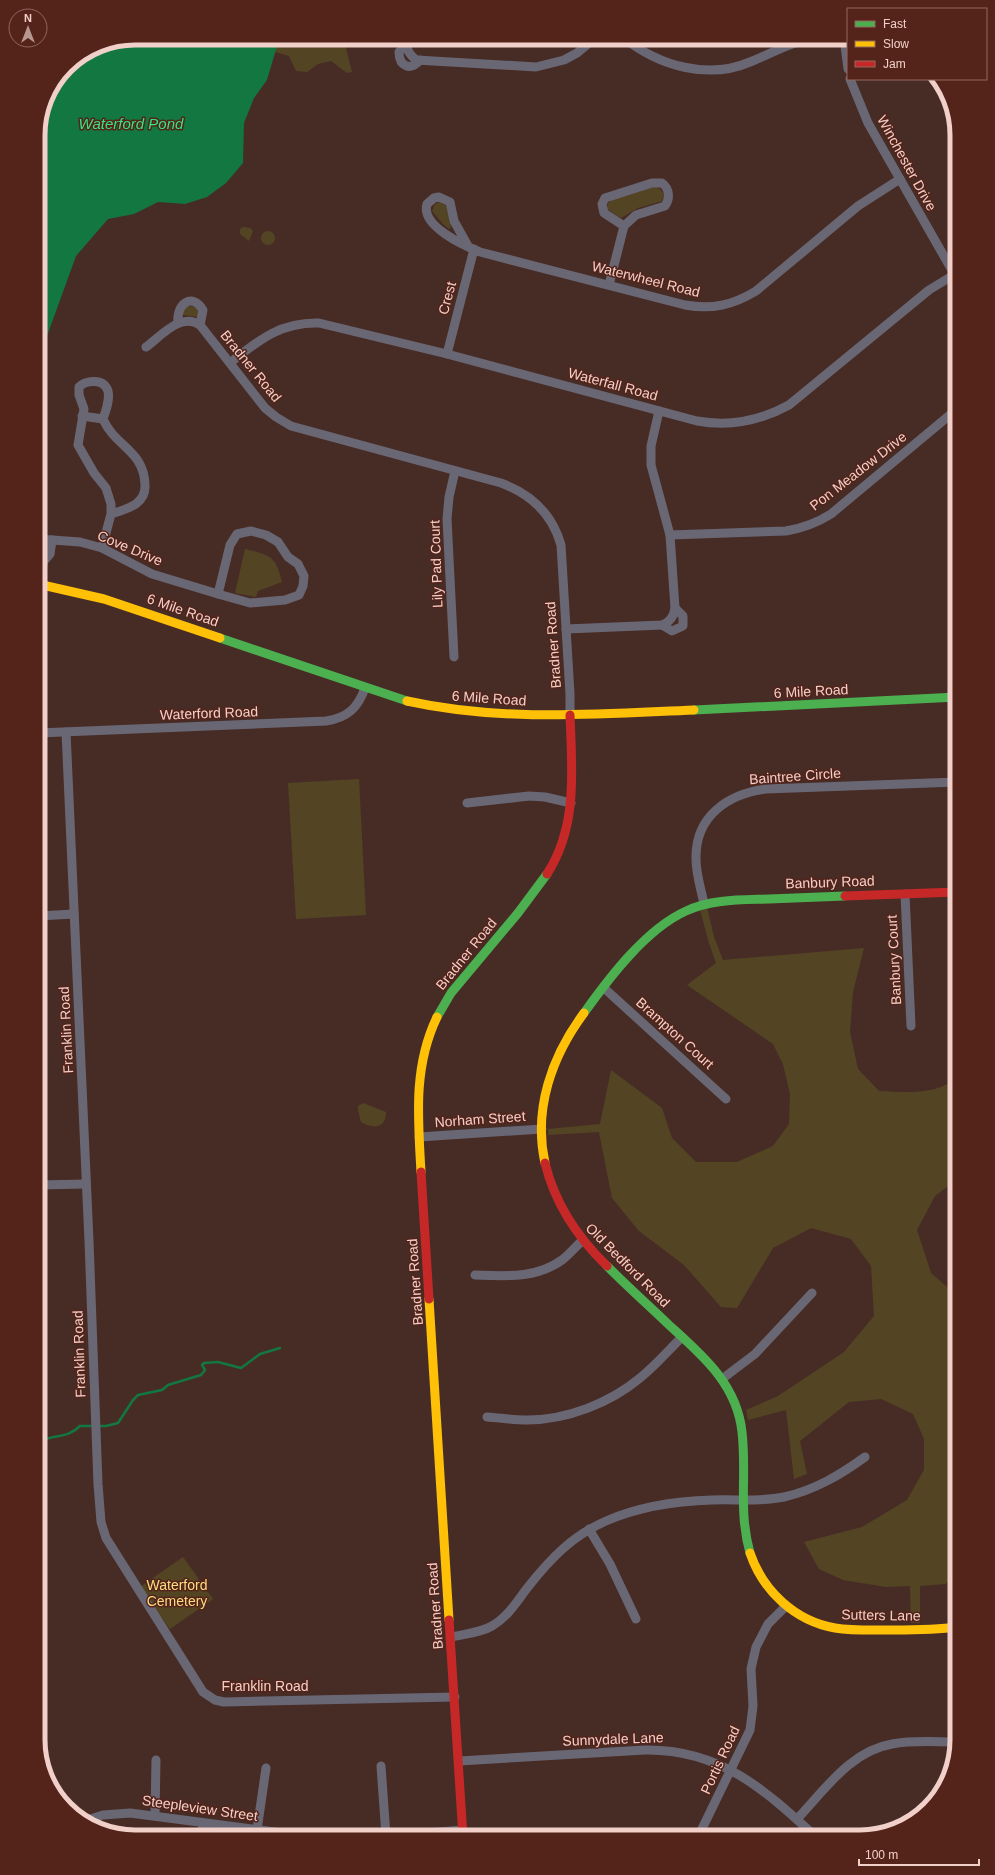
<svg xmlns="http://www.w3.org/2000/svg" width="995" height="1875" font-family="Arial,sans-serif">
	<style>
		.green { fill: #534523 }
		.water { fill: #127740 }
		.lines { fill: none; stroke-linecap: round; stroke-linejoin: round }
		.stream { stroke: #127740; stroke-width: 2.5 }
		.street { stroke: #6a6775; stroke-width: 9 }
		.fast { stroke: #4caf50; stroke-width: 9 }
		.slow { stroke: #ffc107; stroke-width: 9 }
		.jam { stroke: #c62828; stroke-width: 9 }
		.labels { text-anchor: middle; stroke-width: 3; stroke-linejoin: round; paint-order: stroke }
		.street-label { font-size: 14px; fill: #f1d0c9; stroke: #542319 }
		.park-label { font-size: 14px; fill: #fade82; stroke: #542319 }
		.water-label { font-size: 15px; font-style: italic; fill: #37e382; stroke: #542319 }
		.rim { fill: none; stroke: #f1d0c9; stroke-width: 5 }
	</style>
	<rect width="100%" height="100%" fill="#472c26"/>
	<g class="green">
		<polygon points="277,38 340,38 345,44 352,72 347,73 331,61 318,64 307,72 296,71 289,56 275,52"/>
		<polygon points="654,187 659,188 664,194 662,201 659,202 638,208 621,218 607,209 608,203 611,200"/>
		<polygon points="440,202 446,206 451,228 449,229 443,224 432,211 435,204"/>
		<polygon points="243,227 250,228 253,231 249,241 240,234 240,229"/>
		<circle cx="268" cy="238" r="7"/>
		<polygon points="186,306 197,307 199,309 199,317 182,315"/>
		<path d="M 245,549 C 270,555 276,556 282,582 L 258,591 L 256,597 L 235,593 Z"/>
		<polygon points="359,779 366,915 296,919 288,783"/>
		<path d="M 707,907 L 714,937 L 723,960 L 864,948 L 853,992 L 850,1032 L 858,1069 L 879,1091 C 905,1092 937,1096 957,1077 L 957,1179 L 935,1196 L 917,1230 L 931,1273 L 954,1293 L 957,1375 L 957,1577 L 945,1584 L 920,1586 L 920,1623 L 911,1623 L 910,1586 L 886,1587 L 843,1580 L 819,1569 L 804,1542 L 862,1527 L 907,1500 L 924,1470 L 924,1439 L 913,1414 L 881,1399 L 849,1402 L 800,1441 L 807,1474 L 794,1479 L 786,1410 L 748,1420 L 746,1410 L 778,1396 L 844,1352 L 874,1316 L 871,1266 L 851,1239 L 811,1228 L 773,1248 L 737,1308 L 721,1307 L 684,1265 L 639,1231 L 612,1198 L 599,1132 L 548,1135 L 548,1129 L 600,1124 L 611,1070 L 662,1108 L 672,1138 L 696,1162 L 737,1162 L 773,1146 L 789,1124 L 790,1094 L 783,1064 L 773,1044 L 687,985 L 716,963 L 709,943 L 700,910 Z"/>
		<path d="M 363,1103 L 386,1112 C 386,1129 373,1129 361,1122 L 358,1110 L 358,1106 Z"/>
		<polygon points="183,1557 213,1599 170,1629 140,1587"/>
	</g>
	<polygon class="water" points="136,38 277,38 277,46 267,80 254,98 244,123 243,163 226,183 207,197 185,204 158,202 134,214 108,219 76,256 47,336 38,340 38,129 46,98 67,66 98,45"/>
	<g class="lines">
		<path class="stream" d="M 38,1442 C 54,1434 67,1439 80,1426 L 106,1426 L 118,1423 L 133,1400 L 138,1395 L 162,1390 L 168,1385 L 201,1375 L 205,1370 L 202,1365 L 204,1363 L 218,1362 L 241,1368 L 260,1354 L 280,1348"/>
		<g class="street">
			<path d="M 407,38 C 406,49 408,53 416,60 L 536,67 L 564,60 L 577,53 L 595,38"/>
			<path d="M 624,38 C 659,66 708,80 750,62 C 770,54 789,43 810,38"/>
			<polyline points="844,38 848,69"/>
			<path d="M 407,44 L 399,52 C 399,67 411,71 420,60"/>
			<polyline points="850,79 868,123 957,279"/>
			<path d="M 652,183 L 662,183 C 670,189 670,199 665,206 L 636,215 L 624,226 L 604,213 L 602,204 L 605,198 Z"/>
			<path d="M 468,246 L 454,221 L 450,202 L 439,197 L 434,198 L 427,204 C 420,226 465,246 480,252 L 685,305 C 712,310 733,305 756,291 L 858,206 L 900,179"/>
			<polyline points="609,285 624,226"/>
			<path d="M 178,323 C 176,304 192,292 203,310 L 200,325"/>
			<path d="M 146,347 C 161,336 181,312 200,325 L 265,408 L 276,417 L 291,426 L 501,483 C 531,494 552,513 561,545 L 570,694 L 570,715"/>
			<polyline points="447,354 474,249"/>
			<path d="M 230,363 C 259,340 280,322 319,323 L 447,354 L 697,421 C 730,427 760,421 789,405 L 929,290 L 957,273"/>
			<polyline points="82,416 103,419"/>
			<polygon points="251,531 266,535 278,542 288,557 298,564 304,576 303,586 299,595 285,600 250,603 218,594 230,545 237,534"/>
			<path d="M 670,535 L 786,531 C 803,528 817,523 831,514 L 957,409"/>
			<polyline points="38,539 80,542 102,548 152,574 218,594"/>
			<path d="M 102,548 L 111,514 L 111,504 L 106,488 L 94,473 L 78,445 L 84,409 L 79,395 L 79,387 C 86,380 104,378 108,391 C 110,400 106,410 103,419 C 115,447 144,450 145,485 C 146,505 126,509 111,514"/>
			<polyline points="38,554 43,562 50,554 52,540"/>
			<polyline points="41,585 43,562"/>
			<polyline points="662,625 672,631 683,626 683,616 675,608"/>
			<path d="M 566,629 L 662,625 C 670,622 674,616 675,608 L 670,535 L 651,465 L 651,446 L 659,411"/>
			<polyline points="454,657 447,519 449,497 455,471"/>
			<polyline points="66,732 89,1241 98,1484 101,1522 106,1538 203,1692 215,1700 224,1702 455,1697"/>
			<path d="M 38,733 L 326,721 C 347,718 358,708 365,688"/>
			<polyline points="467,803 529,796 545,797 571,803"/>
			<polyline points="905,894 911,1026"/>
			<path d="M 704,904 C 701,889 696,874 696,859 C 695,816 728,794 766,789 L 957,782"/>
			<polyline points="38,916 74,914"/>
			<polyline points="604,988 726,1099"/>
			<polyline points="419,1137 542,1129"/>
			<polyline points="38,1185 86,1184"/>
			<path d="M 475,1275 C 505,1276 536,1279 562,1260 C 569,1255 575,1247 582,1241"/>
			<polyline points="722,1379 755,1354 812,1293"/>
			<path d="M 487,1417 C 501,1418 514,1420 527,1420 C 567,1420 610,1403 640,1378 C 655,1366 668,1351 682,1337"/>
			<polyline points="589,1529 610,1564 636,1619"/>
			<path d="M 451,1637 C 464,1634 480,1633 492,1626 C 508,1617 517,1601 528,1587 C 551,1558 572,1536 606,1521 C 638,1507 677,1501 712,1500 C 737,1499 760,1502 784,1497 C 815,1490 840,1475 865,1457"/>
			<path d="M 459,1761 L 645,1750 C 720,1749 764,1789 816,1837"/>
			<polyline points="381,1766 386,1836"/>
			<polyline points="155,1816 156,1760"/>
			<path d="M 797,1819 C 824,1791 850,1751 892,1744 C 913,1740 935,1742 956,1742"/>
			<polyline points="84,1821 103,1815 130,1813 313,1837"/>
			<polyline points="257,1830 266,1768"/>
			<polyline points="202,1837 203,1823"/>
			<polyline points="379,1837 463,1830"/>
			<polyline points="698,1837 750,1730 753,1706 751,1669 756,1647 768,1624 786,1606"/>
		</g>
		<g class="fast">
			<polyline points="220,638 407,701"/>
			<polyline points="694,710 957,697"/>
			<path d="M 584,1013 C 609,978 646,929 686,911 C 712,899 741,900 769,899 C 795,898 820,897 845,896"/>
			<polyline points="437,1017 451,993 518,913 547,874"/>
			<path d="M 607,1266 C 627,1286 648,1305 669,1325 C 702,1355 737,1384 742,1432 C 747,1475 738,1510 750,1553"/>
		</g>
		<g class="slow">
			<polyline points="38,584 104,599 220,638"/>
			<path d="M 407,701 C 502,722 598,714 694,710"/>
			<path d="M 545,1163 C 533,1109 552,1056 584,1013"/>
			<path d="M 421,1172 C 418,1118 413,1067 437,1017"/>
			<polyline points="429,1299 449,1620"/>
			<path d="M 750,1553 C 763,1591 795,1621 835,1628 C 854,1631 874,1630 893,1630 C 914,1630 936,1630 957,1627"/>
		</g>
		<g class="jam">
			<path d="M 547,874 C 578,826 572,770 570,715"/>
			<polyline points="845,896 957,892"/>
			<path d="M 545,1163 C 555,1204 577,1237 607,1266"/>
			<polyline points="421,1172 429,1299"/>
			<polyline points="449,1620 463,1837"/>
		</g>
	</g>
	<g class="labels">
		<g class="street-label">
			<text transform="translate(907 163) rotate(61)" y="5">Winchester Drive</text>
			<text transform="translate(646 279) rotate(14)" y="5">Waterwheel Road</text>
			<text transform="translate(447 298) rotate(-75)" y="5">Crest</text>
			<text transform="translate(251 366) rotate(51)" y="5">Bradner Road</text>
			<text transform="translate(613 384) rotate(15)" y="5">Waterfall Road</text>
			<text transform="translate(858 471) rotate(-38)" y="5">Pon Meadow Drive</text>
			<text transform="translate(130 548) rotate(23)" y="5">Cove Drive</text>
			<text transform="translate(436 564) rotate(-92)" y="5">Lily Pad Court</text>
			<text transform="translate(183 610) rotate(19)" y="5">6 Mile Road</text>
			<text transform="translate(553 645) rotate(-94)" y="5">Bradner Road</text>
			<text transform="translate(811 691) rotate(-3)" y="5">6 Mile Road</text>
			<text transform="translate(489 698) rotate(4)" y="5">6 Mile Road</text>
			<text transform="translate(209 713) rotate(-2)" y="5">Waterford Road</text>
			<text transform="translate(795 776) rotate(-4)" y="5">Baintree Circle</text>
			<text transform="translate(830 882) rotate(-2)" y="5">Banbury Road</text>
			<text transform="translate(466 954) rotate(-51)" y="5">Bradner Road</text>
			<text transform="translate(894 960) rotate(-93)" y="5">Banbury Court</text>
			<text transform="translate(66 1030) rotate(-93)" y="5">Franklin Road</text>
			<text transform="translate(675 1033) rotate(42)" y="5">Brampton Court</text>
			<text transform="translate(480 1119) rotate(-4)" y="5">Norham Street</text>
			<text transform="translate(628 1265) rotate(45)" y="5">Old Bedford Road</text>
			<text transform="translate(415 1282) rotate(-94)" y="5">Bradner Road</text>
			<text transform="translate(79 1354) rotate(-92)" y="5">Franklin Road</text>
			<text transform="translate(435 1606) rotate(-94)" y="5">Bradner Road</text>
			<text transform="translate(881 1615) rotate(1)" y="5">Sutters Lane</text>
			<text x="265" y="1691">Franklin Road</text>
			<text transform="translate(613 1739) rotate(-2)" y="5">Sunnydale Lane</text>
			<text transform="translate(720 1760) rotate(-65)" y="5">Portis Road</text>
			<text transform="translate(200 1808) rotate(8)" y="5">Steepleview Street</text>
		</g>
		<g class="park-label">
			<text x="177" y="1590">Waterford<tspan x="177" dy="16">Cemetery</tspan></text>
		</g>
		<g class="water-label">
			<text x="131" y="129">Waterford Pond</text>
		</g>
	</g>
	<path d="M0 0H995V1875H0ZM135 45H860A90 90 0 0 1 950 135V1740A90 90 0 0 1 860 1830H135A90 90 0 0 1 45 1740V135A90 90 0 0 1 135 45Z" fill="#542319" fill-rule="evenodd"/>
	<path class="rim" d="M135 45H860A90 90 0 0 1 950 135V1740A90 90 0 0 1 860 1830H135A90 90 0 0 1 45 1740V135A90 90 0 0 1 135 45Z"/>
	<rect x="847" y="8" width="140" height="72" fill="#542319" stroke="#93685f"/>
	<rect x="855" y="21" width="20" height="6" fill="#4caf50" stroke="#93685f"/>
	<text x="883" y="28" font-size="12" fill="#f1d0c9">Fast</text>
	<rect x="855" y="41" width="20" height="6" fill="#ffc107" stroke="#93685f"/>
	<text x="883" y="48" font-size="12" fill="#f1d0c9">Slow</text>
	<rect x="855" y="61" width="20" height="6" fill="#c62828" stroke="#93685f"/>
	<text x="883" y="68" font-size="12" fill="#f1d0c9">Jam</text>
	<g transform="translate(28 28)"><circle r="19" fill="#542319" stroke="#93685f"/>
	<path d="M0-3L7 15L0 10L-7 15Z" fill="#b69790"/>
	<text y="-6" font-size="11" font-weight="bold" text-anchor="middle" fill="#f1d0c9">N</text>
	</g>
	<path d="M859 1859v6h120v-6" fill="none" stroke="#f1d0c9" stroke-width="2"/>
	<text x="865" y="1859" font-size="12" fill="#f1d0c9" stroke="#542319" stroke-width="3" paint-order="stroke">100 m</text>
</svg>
